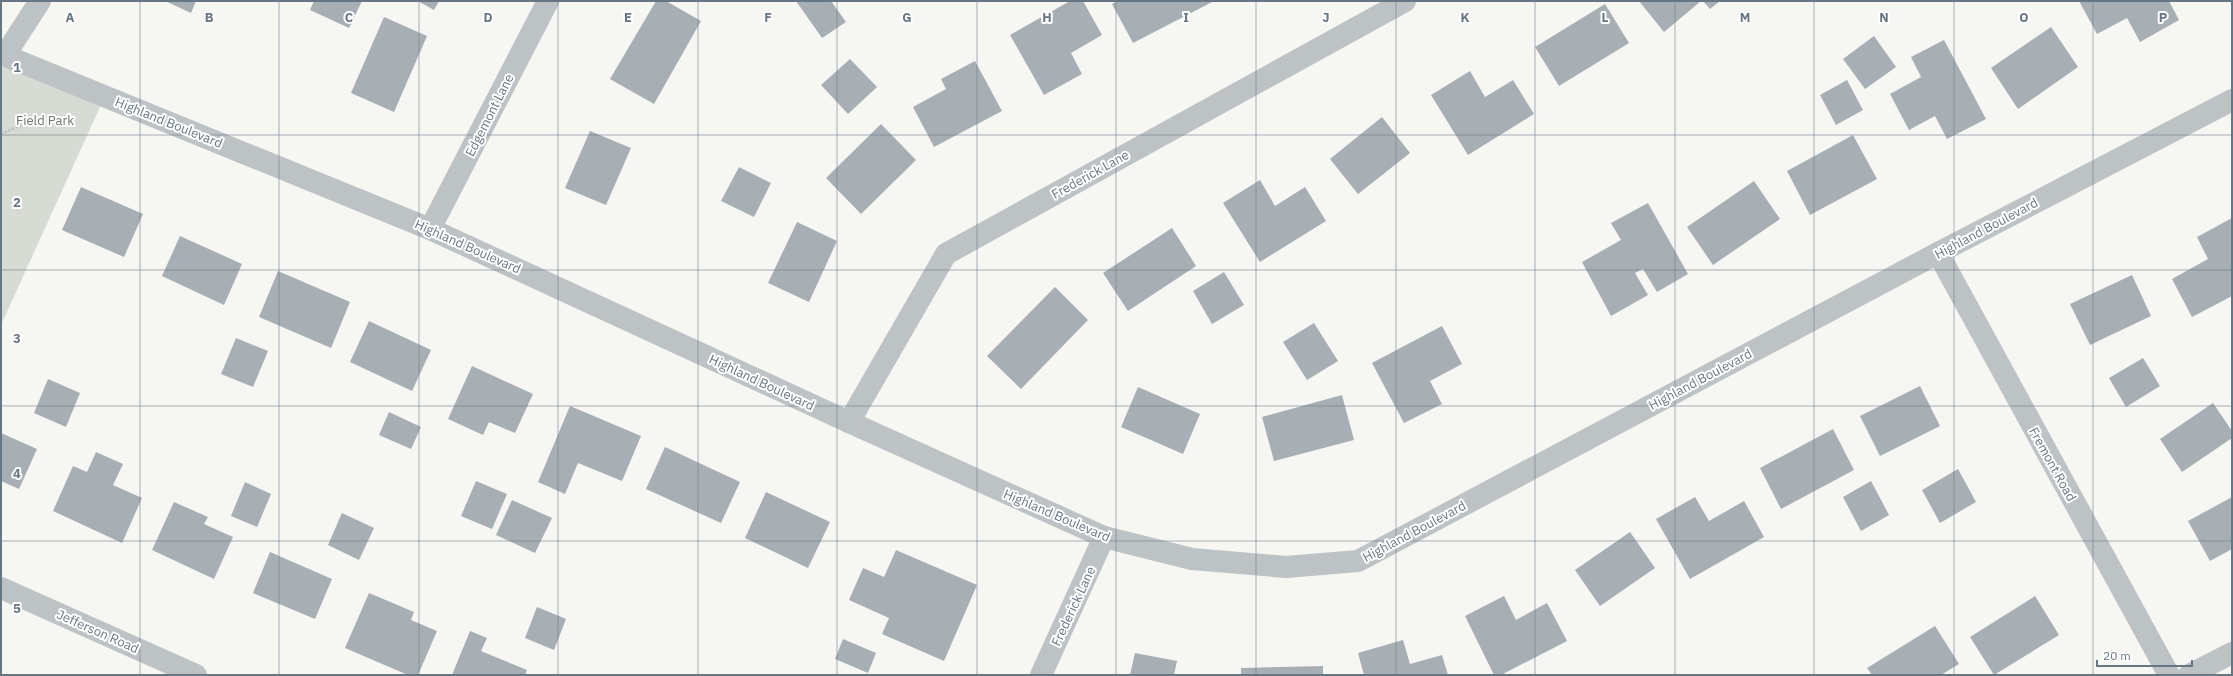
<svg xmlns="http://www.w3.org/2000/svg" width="2233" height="676" font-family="'IBM Plex Sans',sans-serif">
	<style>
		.green { fill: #d6dbd3 }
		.building { fill: #a7afb4 }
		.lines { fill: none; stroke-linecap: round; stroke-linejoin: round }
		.path { stroke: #b8bbbd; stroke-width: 2.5; stroke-dasharray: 2 2; stroke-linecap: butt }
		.minor { stroke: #bdc2c5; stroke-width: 22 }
		.grid { fill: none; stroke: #677683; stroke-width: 1; stroke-opacity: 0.55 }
		.labels { text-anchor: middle; stroke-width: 4; stroke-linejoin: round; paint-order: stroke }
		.street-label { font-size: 13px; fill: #677683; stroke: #fff }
		.park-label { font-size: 13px; fill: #697a65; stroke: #fff }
		.grid-label { font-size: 13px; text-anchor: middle; font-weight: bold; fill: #677683; stroke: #fff; stroke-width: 4; stroke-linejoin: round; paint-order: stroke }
	</style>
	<rect width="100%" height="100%" fill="#f6f6f3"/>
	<polygon class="green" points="1,54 105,96 1,325"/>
	<g class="building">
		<polygon points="165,1 196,1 191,13"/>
		<polygon points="314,1 362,1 349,28 310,10"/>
		<polygon points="418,1 439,1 434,10"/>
		<polygon points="656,1 666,1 701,21 654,104 610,79"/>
		<polygon points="796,1 831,1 846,22 822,38"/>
		<polygon points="1070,1 1083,1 1102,35 1071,53 1082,74 1044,95 1010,35"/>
		<polygon points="1117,1 1214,1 1133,43 1112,4"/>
		<polygon points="1639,1 1701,1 1664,32"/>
		<polygon points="1703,1 1720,1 1710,9"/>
		<polygon points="2079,1 2169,1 2179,20 2140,42 2127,18 2097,34"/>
		<polygon points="1605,4 1629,43 1559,86 1535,47"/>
		<polygon points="384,17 427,36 394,112 351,93"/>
		<polygon points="2051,27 2078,67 2018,109 1991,68"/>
		<polygon points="1874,36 1896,67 1865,89 1843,59"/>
		<polygon points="1944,40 1986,119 1947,139 1935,116 1909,130 1890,94 1921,77 1911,57"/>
		<polygon points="850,59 877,87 848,114 821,85"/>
		<polygon points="975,61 1002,111 934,147 913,107 946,89 941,79"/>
		<polygon points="1470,71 1485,97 1513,80 1534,114 1468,155 1431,95"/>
		<polygon points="1847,80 1863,110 1836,125 1820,95"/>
		<polygon points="1382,117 1410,153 1358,194 1330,159"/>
		<polygon points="881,124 916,160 861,214 826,178"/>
		<polygon points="590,131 631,148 606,205 565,188"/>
		<polygon points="1853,135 1877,179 1810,215 1787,171"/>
		<polygon points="739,167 771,183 754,217 721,201"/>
		<polygon points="1260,180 1275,206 1305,187 1326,221 1260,262 1223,203"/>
		<polygon points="1754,181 1780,219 1713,265 1687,227"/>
		<polygon points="81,187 143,214 124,257 62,230"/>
		<polygon points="1648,203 1688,274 1657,292 1643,269 1635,273 1648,295 1611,316 1582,262 1621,240 1611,223"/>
		<polygon points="2232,218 2232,296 2192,317 2172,279 2208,259 2197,237"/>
		<polygon points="797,222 837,241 809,302 768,283"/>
		<polygon points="1172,228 1196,266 1128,311 1103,273"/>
		<polygon points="180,236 242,264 224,305 162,276"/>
		<polygon points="278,271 350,302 331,348 259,317"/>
		<polygon points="1224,272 1244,305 1212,324 1193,291"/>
		<polygon points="2132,275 2151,316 2090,345 2070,304"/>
		<polygon points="1055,287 1088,320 1021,389 987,356"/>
		<polygon points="369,321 431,350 412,391 350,362"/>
		<polygon points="1314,323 1338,361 1307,380 1283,342"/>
		<polygon points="1442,326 1462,364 1430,381 1442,404 1404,423 1372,363"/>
		<polygon points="236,338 268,351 253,387 221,374"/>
		<polygon points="2143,358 2160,386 2126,407 2109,378"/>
		<polygon points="472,366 533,394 515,433 489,422 483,435 448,419"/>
		<polygon points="48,379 80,393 66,427 34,413"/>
		<polygon points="1920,386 1940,426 1880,456 1860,416"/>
		<polygon points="1138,387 1200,414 1183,454 1121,427"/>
		<polygon points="1342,395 1354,440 1274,461 1262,417"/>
		<polygon points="2213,403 2232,431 2232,438 2182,472 2160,439"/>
		<polygon points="570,406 641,436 622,481 578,463 565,494 538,482"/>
		<polygon points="389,412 421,427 411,449 379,435"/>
		<polygon points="1833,429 1854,470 1781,509 1760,468"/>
		<polygon points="1,433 37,449 19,489 1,481"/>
		<polygon points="665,447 740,482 721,523 646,489"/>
		<polygon points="96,452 123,464 113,485 142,498 122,543 53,511 73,466 87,472"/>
		<polygon points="1958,469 1976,502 1940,523 1922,490"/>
		<polygon points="476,481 507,494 492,529 461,516"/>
		<polygon points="1871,481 1889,515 1861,531 1843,497"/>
		<polygon points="245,482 271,494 257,527 231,516"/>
		<polygon points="766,492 830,522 808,568 745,538"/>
		<polygon points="1695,497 1709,521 1744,501 1764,537 1690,579 1656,519"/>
		<polygon points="2232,497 2232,549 2210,561 2188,521"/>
		<polygon points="512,500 552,518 535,553 496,535"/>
		<polygon points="174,502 208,517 204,524 233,537 214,579 152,550"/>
		<polygon points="342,513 374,528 359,560 328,545"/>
		<polygon points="1630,532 1655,568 1600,606 1575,570"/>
		<polygon points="896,550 977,585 944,661 882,634 889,618 849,600 863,568 884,577"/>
		<polygon points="270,552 332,579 315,619 253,593"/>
		<polygon points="369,593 414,612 411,620 437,631 418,675 408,675 345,648"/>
		<polygon points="1504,596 1516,620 1547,603 1567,641 1501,675 1494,675 1465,616"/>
		<polygon points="2035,596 2059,635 1994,675 1970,637"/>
		<polygon points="537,607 566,619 554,650 525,638"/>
		<polygon points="1935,626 1959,664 1941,675 1872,675 1867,668"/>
		<polygon points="470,631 487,638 481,651 527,670 525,675 452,675"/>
		<polygon points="843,639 876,653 868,673 835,659"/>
		<polygon points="1403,640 1410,664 1442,655 1448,675 1364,675 1358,653"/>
		<polygon points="1135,653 1177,661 1174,675 1130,675"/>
		<polygon points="1323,666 1323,675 1241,675 1241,668"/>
	</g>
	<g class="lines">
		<polyline class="path" points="1,134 36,119 38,113"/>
		<g class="minor">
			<polyline points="1,54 430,229 849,422 1104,537 1192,559 1286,567 1358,561 1938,253 2232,100"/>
			<polyline points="5,55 40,1"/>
			<polyline points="430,229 548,1"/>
			<polyline points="1938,253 2169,675"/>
			<polyline points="849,422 946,254 1405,1"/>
			<polyline points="1,588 196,675"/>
			<polyline points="1041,675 1104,537"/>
			<polyline points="2189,675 2232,653"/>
		</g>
	</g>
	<path class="grid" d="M 140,1 L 140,675M 279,1 L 279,675M 419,1 L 419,675M 558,1 L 558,675M 698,1 L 698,675M 837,1 L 837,675M 977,1 L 977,675M 1116,1 L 1116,675M 1256,1 L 1256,675M 1396,1 L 1396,675M 1535,1 L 1535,675M 1675,1 L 1675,675M 1814,1 L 1814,675M 1954,1 L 1954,675M 2093,1 L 2093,675M 1,135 L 2232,135M 1,270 L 2232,270M 1,406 L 2232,406M 1,541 L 2232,541"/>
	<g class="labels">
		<g class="street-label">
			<text transform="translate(489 115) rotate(-63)" y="5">Edgemont Lane</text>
			<text transform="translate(169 122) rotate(22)" y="5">Highland Boulevard</text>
			<text transform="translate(1090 174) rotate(-29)" y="5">Frederick Lane</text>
			<text transform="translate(1986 228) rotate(-28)" y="5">Highland Boulevard</text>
			<text transform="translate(468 246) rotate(24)" y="5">Highland Boulevard</text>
			<text transform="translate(1700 379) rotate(-28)" y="5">Highland Boulevard</text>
			<text transform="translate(762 382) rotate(25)" y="5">Highland Boulevard</text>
			<text transform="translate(2053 464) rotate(61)" y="5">Fremont Road</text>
			<text transform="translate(1057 515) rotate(23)" y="5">Highland Boulevard</text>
			<text transform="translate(1414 531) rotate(-28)" y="5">Highland Boulevard</text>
			<text transform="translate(1073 606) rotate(-65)" y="5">Frederick Lane</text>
			<text transform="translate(98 631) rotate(24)" y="5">Jefferson Road</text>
		</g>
		<g class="park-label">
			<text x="45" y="125">Field Park</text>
		</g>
	</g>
	<g class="grid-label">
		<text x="70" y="22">A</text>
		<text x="209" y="22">B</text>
		<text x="349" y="22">C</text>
		<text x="488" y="22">D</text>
		<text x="628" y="22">E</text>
		<text x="768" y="22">F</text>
		<text x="907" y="22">G</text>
		<text x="1047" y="22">H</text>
		<text x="1186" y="22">I</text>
		<text x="1326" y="22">J</text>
		<text x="1465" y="22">K</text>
		<text x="1605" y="22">L</text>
		<text x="1745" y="22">M</text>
		<text x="1884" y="22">N</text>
		<text x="2024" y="22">O</text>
		<text x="2163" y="22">P</text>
		<text x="17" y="72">1</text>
		<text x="17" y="207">2</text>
		<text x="17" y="343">3</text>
		<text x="17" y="478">4</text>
		<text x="17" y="613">5</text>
	</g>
	<rect width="2233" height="676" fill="none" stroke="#677683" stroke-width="4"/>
	<path d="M2097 660v6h95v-6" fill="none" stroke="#677683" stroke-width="2"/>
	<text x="2103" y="660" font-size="12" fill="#677683" stroke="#ffffff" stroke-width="3" paint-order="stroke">20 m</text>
</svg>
